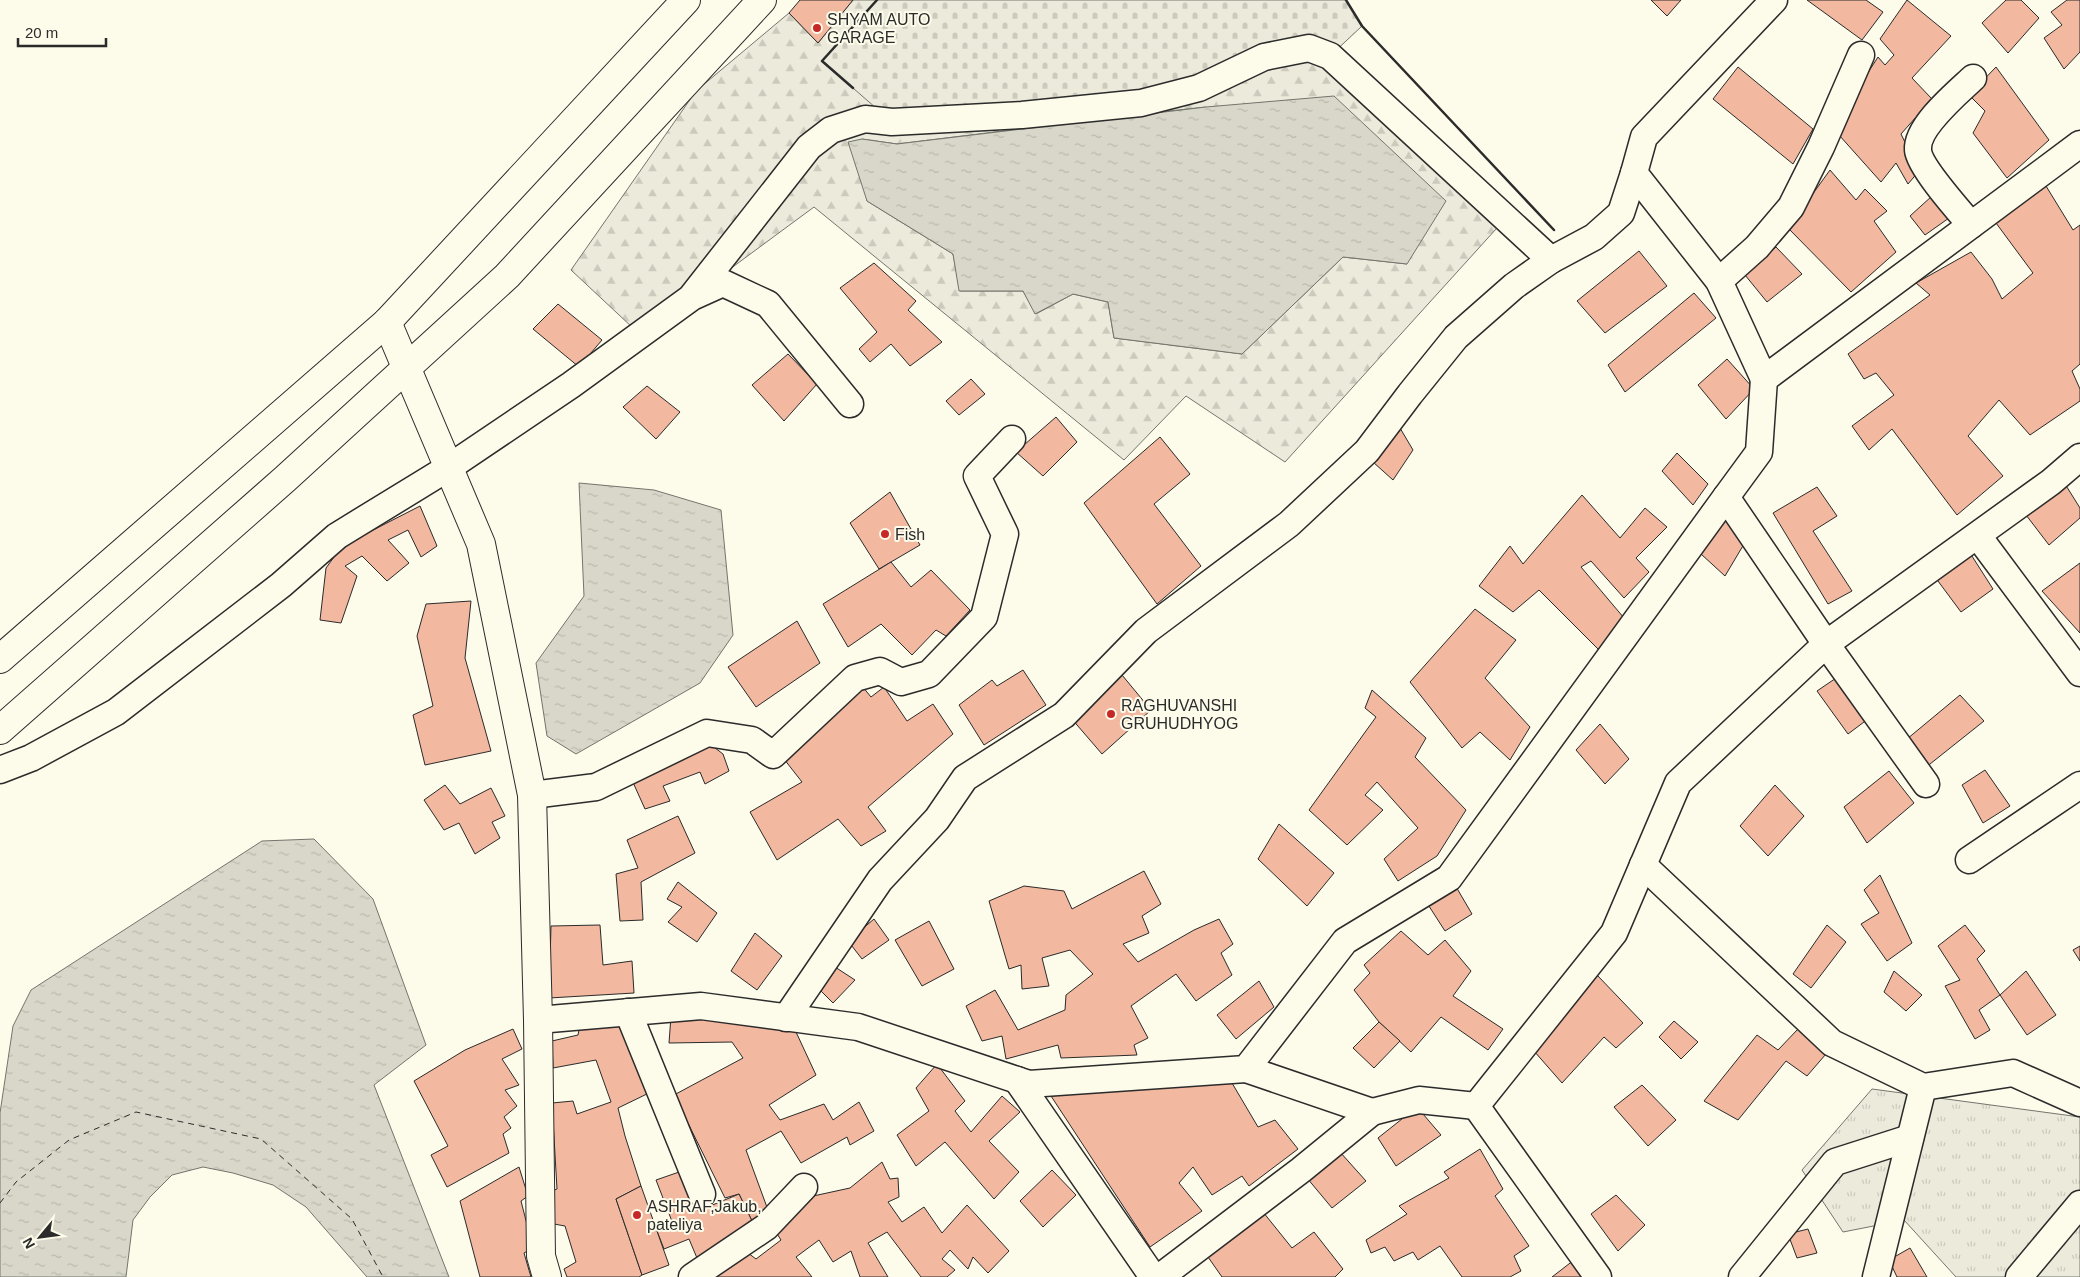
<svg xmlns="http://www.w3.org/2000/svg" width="2080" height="1277" font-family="Arial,sans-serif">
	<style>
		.grass { fill: url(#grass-tufts); stroke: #74746e }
		.forest { fill: url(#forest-firs); stroke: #74746e }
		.cemetery { fill: url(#cemetery-stones); stroke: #74746e }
		.water { fill: url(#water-ripples); stroke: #74746e }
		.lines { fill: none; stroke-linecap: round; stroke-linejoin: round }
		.ferry { stroke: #2b2b2b; stroke-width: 1; stroke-dasharray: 6 5; stroke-linecap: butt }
		.building { fill: #f2b8a0; stroke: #2b2b2b }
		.minor-casing { stroke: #2b2b2b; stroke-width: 29 }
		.tertiary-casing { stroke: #2b2b2b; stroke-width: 30 }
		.trunk-casing { stroke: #2b2b2b; stroke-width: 30 }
		.minor { stroke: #fdfbea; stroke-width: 26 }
		.tertiary { stroke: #fdfbea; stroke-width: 28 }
		.trunk { stroke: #fdfbea; stroke-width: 28 }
		.wall { stroke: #2b2b2b; stroke-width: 2.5 }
		.poi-dot { fill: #c62828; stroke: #fdfbea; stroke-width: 2 }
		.labels { text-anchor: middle; stroke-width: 4; stroke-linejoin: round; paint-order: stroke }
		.poi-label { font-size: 16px; fill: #2b2b2b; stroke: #fdfbea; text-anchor: start }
	</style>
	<defs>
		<pattern id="grass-tufts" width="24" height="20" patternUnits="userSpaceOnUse" patternTransform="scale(1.25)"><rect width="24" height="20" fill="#ecebdb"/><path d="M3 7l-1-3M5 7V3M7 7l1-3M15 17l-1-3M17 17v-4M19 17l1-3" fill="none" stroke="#cbcabc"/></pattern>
		<pattern id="forest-firs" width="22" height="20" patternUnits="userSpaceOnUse" patternTransform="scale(1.25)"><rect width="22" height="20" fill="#ecebdb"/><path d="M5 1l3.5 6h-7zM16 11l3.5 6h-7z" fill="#cbcabc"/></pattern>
		<pattern id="cemetery-stones" width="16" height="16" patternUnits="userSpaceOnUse" patternTransform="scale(1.25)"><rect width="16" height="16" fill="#ecebdb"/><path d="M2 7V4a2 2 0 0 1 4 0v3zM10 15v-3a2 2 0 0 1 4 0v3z" fill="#cbcabc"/></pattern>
		<pattern id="water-ripples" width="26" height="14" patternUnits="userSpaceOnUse" patternTransform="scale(1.25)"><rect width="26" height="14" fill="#d8d7c9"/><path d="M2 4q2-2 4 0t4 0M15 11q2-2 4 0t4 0" fill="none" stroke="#bab9ad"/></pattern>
	</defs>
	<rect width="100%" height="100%" fill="#fdfbea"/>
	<polygon class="grass" points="1872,1089 2080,1117 2080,1277 1956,1277 1904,1220 1843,1232 1802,1170"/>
	<polygon class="forest" points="853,0 877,0 822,61 1030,114 1019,129 897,144 862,139 867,201 953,254 960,291 1023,291 1036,314 1073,294 1108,302 1114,338 1242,354 1343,257 1407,264 1206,107 1150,113 1309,48 1506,218 1285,462 1186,396 1124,460 814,207 692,297 633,328 571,270 696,91 789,13 818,43"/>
	<polygon class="cemetery" points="877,0 1346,0 1362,26 1330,56 1258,55 1146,91 892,122 822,61"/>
	<g class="water">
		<polygon points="1334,96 1446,201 1407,264 1343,257 1242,354 1114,338 1108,302 1073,294 1035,314 1023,291 959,291 953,254 867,201 848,142 862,139 897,144 1206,107"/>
		<polygon points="579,483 654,490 721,510 733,635 700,683 576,754 547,736 536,663 584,596"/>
		<polygon points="314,839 373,899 426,1045 374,1085 449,1277 367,1277 306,1207 273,1185 233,1173 203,1167 172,1175 150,1197 133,1220 126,1277 0,1277 0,1113 13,1026 31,990 262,841"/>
	</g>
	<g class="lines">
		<polyline class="ferry" points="0,1203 16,1182 69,1140 136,1112 261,1139 352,1219 383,1277"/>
	</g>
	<g class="building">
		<polygon points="800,0 853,0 818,43 789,13"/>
		<polygon points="1651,0 1681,0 1667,16"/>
		<polygon points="1807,0 1866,0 1883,12 1862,40"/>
		<polygon points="1907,0 1951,36 1912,78 1932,99 1901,134 1919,171 1908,184 1896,163 1881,182 1839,135 1860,85 1878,57 1885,65 1894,55 1880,39"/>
		<polygon points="2006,0 2021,0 2039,18 2008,53 1982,23"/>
		<polygon points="2067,0 2080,0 2080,52 2064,69 2044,38 2062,25 2051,12"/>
		<polygon points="1738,67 1813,129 1793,164 1713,99"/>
		<polygon points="1996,67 2049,140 2007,178 1973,133 1985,111 1969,95"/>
		<polygon points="1830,170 1856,200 1865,189 1887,211 1874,221 1896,252 1851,292 1788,228"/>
		<polygon points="2046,186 2073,230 2080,225 2080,364 2072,371 2080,389 2080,401 2030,435 1999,400 1968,436 2003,476 1957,515 1892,429 1869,450 1852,426 1894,395 1876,373 1864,379 1848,354 1930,295 1916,283 1971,252 1992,279 2002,299 2033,273 1996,223"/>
		<polygon points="1932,196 1949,218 1925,235 1910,216"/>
		<polygon points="1776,247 1802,274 1767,302 1745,275"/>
		<polygon points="1639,251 1667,286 1605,333 1577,301"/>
		<polygon points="874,263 916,301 908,310 942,342 910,366 891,344 870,362 859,349 877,332 840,288"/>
		<polygon points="1694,293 1716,318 1625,392 1608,365"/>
		<polygon points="558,304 602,340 579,367 533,329"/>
		<polygon points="788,354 817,384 784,421 752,385"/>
		<polygon points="1727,359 1754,389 1726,419 1698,385"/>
		<polygon points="971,379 985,394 959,415 946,401"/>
		<polygon points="647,386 680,412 656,439 623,407"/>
		<polygon points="1056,417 1077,442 1043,476 1016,452"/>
		<polygon points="1400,428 1413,450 1393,480 1373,462"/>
		<polygon points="1160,437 1190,474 1154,504 1201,566 1157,604 1084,503"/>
		<polygon points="1677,453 1708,484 1693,505 1662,471"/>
		<polygon points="2065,484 2080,508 2080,518 2049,545 2026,515"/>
		<polygon points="1817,487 1837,516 1813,531 1852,591 1828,604 1773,513"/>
		<polygon points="890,492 920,545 879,569 850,523"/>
		<polygon points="1582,495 1620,538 1645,508 1667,527 1636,558 1649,572 1624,598 1591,561 1581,567 1624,618 1601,652 1539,590 1513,612 1479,586 1510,546 1523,564"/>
		<polygon points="420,506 437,546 421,557 408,530 388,540 409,563 387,581 362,556 345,566 357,576 341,623 320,620 326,568 342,546"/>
		<polygon points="1722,516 1747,539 1725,576 1701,554"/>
		<polygon points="1970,553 1993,589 1961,612 1935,577"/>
		<polygon points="891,562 911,587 931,570 970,610 946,636 936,630 912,655 881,624 848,647 823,604"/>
		<polygon points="2080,563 2080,633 2042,591"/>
		<polygon points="471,601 465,658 491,751 425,765 413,715 433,706 417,636 426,604"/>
		<polygon points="1475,609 1516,640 1485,678 1530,727 1510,760 1480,732 1462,748 1410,682"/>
		<polygon points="797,621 820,663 756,707 728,667"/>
		<polygon points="1023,670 1046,705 984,745 959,705 992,680 997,686"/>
		<polygon points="1122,675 1151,710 1102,754 1071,718"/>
		<polygon points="1839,676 1868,719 1848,734 1817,691"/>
		<polygon points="862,686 871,697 884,687 907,721 933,704 953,734 868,807 886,831 861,846 838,819 777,860 750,812 802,782 784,759"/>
		<polygon points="1372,690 1426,738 1415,757 1466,810 1437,856 1398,881 1384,859 1418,828 1377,782 1365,795 1383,810 1347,845 1309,810 1376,717 1365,708"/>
		<polygon points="1960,695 1984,721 1925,768 1907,739"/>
		<polygon points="1600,724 1629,759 1605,784 1576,750"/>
		<polygon points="706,741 723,754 729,771 705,784 700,772 663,786 670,801 645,809 631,778"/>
		<polygon points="1985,770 2010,806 1983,823 1962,785"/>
		<polygon points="1889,771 1914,803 1867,843 1844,807"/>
		<polygon points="445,785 460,804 491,788 505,816 492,822 500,838 475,854 459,823 444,830 424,800"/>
		<polygon points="1775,785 1804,816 1768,856 1740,826"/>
		<polygon points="678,816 695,853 641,882 643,920 620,921 616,874 638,868 627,840"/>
		<polygon points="1279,824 1334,873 1307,906 1258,859"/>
		<polygon points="1144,871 1161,904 1142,916 1149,933 1123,944 1138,962 1194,930 1219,919 1233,944 1221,953 1232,975 1196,1001 1176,974 1131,1006 1148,1038 1134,1045 1137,1055 1061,1058 1058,1045 1006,1059 1002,1036 982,1041 966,1006 995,990 1018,1030 1065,1010 1066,995 1093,974 1070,950 1042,958 1049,986 1022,989 1021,965 1009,969 989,901 1024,886 1064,891 1072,909"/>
		<polygon points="1880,875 1912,943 1887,961 1861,924 1879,913 1864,890"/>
		<polygon points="678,882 717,913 697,942 668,922 682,907 667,899"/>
		<polygon points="1455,885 1472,914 1445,931 1425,900"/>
		<polygon points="874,919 889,940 862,959 848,941"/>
		<polygon points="929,921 954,969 922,986 895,940"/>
		<polygon points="600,925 603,965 632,961 634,993 549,998 551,926"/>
		<polygon points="1827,925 1846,942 1811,988 1793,974"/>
		<polygon points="1965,925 1985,951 1977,959 2000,995 1979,1010 1990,1030 1975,1039 1945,986 1960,980 1938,946"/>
		<polygon points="1401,931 1428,955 1445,940 1471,971 1453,996 1503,1029 1488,1050 1441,1017 1411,1052 1379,1022 1354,990 1370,973 1364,965"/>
		<polygon points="755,933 782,956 757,990 731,971"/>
		<polygon points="2080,946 2080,961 2073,950"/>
		<polygon points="835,967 855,980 833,1003 817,987"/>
		<polygon points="1894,971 1922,995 1906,1011 1884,992"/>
		<polygon points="2026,971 2056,1015 2027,1035 2000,995"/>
		<polygon points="1597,975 1643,1023 1616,1048 1604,1037 1562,1083 1534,1051"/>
		<polygon points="1259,981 1274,1007 1236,1039 1217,1015"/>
		<polygon points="671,1016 712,1016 796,1032 816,1075 769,1105 780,1120 824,1104 833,1120 859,1102 874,1131 850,1145 847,1137 801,1163 781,1131 746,1150 768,1210 752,1221 739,1194 725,1198 674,1095 743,1058 732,1042 669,1043"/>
		<polygon points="1674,1021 1698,1042 1681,1059 1659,1037"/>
		<polygon points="1379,1022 1400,1041 1374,1068 1353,1048"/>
		<polygon points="621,1024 651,1092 618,1108 625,1136 641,1186 616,1199 642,1275 639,1277 567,1277 564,1269 576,1262 565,1226 554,1224 549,1192 557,1189 552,1103 573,1101 577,1114 611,1102 596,1060 553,1068 552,1041 578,1035 580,1025"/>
		<polygon points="513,1029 522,1049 502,1059 519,1085 505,1090 517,1106 504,1117 511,1128 503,1134 509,1153 447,1187 431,1155 448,1146 414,1081 465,1050"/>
		<polygon points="1798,1029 1826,1054 1807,1076 1786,1061 1738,1120 1704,1101 1757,1035 1778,1050"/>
		<polygon points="937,1064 965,1101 955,1111 971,1132 1002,1096 1020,1112 989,1141 1019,1172 994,1199 945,1142 916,1166 897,1135 929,1111 916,1088"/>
		<polygon points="1232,1083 1258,1127 1275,1120 1298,1149 1249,1186 1242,1176 1212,1195 1193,1167 1179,1183 1202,1211 1150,1247 1051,1096 1094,1090"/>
		<polygon points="1642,1085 1676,1120 1648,1146 1614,1107"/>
		<polygon points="1417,1107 1441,1135 1396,1166 1378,1138"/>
		<polygon points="1480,1149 1503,1189 1495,1196 1529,1246 1514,1256 1521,1271 1510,1277 1462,1277 1440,1246 1418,1260 1413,1252 1394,1261 1385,1247 1371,1253 1366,1240 1407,1214 1399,1206 1449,1178 1444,1172"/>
		<polygon points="1340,1152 1366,1181 1332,1208 1307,1178"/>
		<polygon points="882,1162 890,1179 898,1178 899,1197 888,1202 902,1222 924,1207 942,1233 967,1205 1009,1251 988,1273 973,1257 968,1269 950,1250 942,1259 955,1270 947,1277 921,1277 887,1232 868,1243 888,1277 860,1277 851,1251 833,1262 819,1240 796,1257 812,1277 709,1277 744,1250 756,1259 781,1240 774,1229 804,1198 850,1188"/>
		<polygon points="519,1167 528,1196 521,1201 533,1248 524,1253 531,1277 480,1277 460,1201"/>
		<polygon points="1052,1170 1076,1195 1043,1227 1020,1201"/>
		<polygon points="682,1171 698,1211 739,1194 752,1221 697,1258 689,1239 664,1249 657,1231 673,1224 656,1180"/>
		<polygon points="641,1186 669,1265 642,1275 616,1199"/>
		<polygon points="1616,1195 1645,1225 1618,1251 1591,1214"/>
		<polygon points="1263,1212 1292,1248 1314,1232 1343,1269 1335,1277 1222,1277 1208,1257"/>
		<polygon points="1808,1229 1817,1253 1797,1258 1788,1234"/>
		<polygon points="1910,1248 1927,1277 1897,1277 1889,1260"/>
		<polygon points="1574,1260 1585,1277 1552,1277"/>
	</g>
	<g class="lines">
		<defs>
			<g id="minor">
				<polyline points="1774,0 1644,137 1634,173 1719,281 1764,379 2080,144"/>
				<path d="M 1971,225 C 1959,211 1919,166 1918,150 C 1916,127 1957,93 1973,78"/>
				<polyline points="1719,281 1757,247 1791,207 1821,147 1861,55"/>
				<polyline points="693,295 809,147 831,130 865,119 892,122 1022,115 1141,103 1199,88 1264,57 1309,48 1330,56 1551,260"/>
				<polyline points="1764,379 1759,452 1726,497 1826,644 2051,482 2080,457"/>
				<polyline points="1978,536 2080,673"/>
				<polyline points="0,770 31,758 116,712 281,585 337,536 448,468 571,385 692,297 723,283 768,304 850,404"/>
				<polyline points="532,795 596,787 707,733 752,740 773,755 855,678 880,671 901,682 929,674 984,617 1005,534 977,476 1012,439"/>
				<polyline points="1969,860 2080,785"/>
				<polyline points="1643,865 1832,1043 1923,1087 2013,1073 2080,1103"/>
				<polyline points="628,1012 702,1194"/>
				<polyline points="786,1018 880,880 937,819 965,778 1064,715 1146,631 1289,524 1367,451 1410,394 1456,337 1514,286 1551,260 1594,237 1621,213 1634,173"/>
				<polyline points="538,1020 701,1006 858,1027 1029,1084 1246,1069 1345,941 1449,878 1726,497"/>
				<polyline points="1246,1069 1372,1112 1419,1100 1476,1106 1614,933 1678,783 1826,644 1926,784"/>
				<polyline points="1017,1080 1153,1277"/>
				<polyline points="1476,1106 1598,1277"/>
				<polyline points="692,1277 766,1227 804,1187"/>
				<polyline points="1160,1277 1301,1170 1372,1112"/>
				<polyline points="1742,1277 1835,1162 1910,1138"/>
				<polyline points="1876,1277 1923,1087"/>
				<polyline points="2019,1277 2080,1204"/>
			</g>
			<polyline id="tertiary" points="387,322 481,544 532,795 538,1020 541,1256 547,1277"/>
			<g id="trunk">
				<polyline points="0,659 387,322 686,0"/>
				<polyline points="0,730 285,479 507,276 762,0"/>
			</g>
		</defs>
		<use href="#minor" class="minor-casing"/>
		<use href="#tertiary" class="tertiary-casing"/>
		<use href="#trunk" class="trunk-casing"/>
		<use href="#minor" class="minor"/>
		<use href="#tertiary" class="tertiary"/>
		<use href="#trunk" class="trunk"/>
		<g class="wall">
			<polyline points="1346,0 1362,26 1554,230"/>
			<polyline points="853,88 822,61 877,0"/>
		</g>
	</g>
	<g class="poi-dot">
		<circle cx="817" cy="28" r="5"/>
		<circle cx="885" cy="534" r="5"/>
		<circle cx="1111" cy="714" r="5"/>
		<circle cx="637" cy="1215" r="5"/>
	</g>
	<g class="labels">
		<g class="poi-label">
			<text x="827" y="25">SHYAM AUTO<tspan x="827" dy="18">GARAGE</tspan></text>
			<text x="895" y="540">Fish</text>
			<text x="1121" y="711">RAGHUVANSHI<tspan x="1121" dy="18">GRUHUDHYOG</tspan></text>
			<text x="647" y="1212">ASHRAF,Jakub,<tspan x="647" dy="18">pateliya</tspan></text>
		</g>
	</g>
	<g transform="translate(40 1237) rotate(241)" stroke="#fdfbea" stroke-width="4" paint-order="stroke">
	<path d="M0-4L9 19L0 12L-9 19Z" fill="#2b2b2b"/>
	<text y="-8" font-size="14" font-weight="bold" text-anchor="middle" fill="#2b2b2b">N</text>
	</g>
	<path d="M18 38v8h88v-8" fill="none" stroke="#2b2b2b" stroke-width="2.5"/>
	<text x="25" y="38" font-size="15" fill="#2b2b2b" stroke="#fdfbea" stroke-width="4" paint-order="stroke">20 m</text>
</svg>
